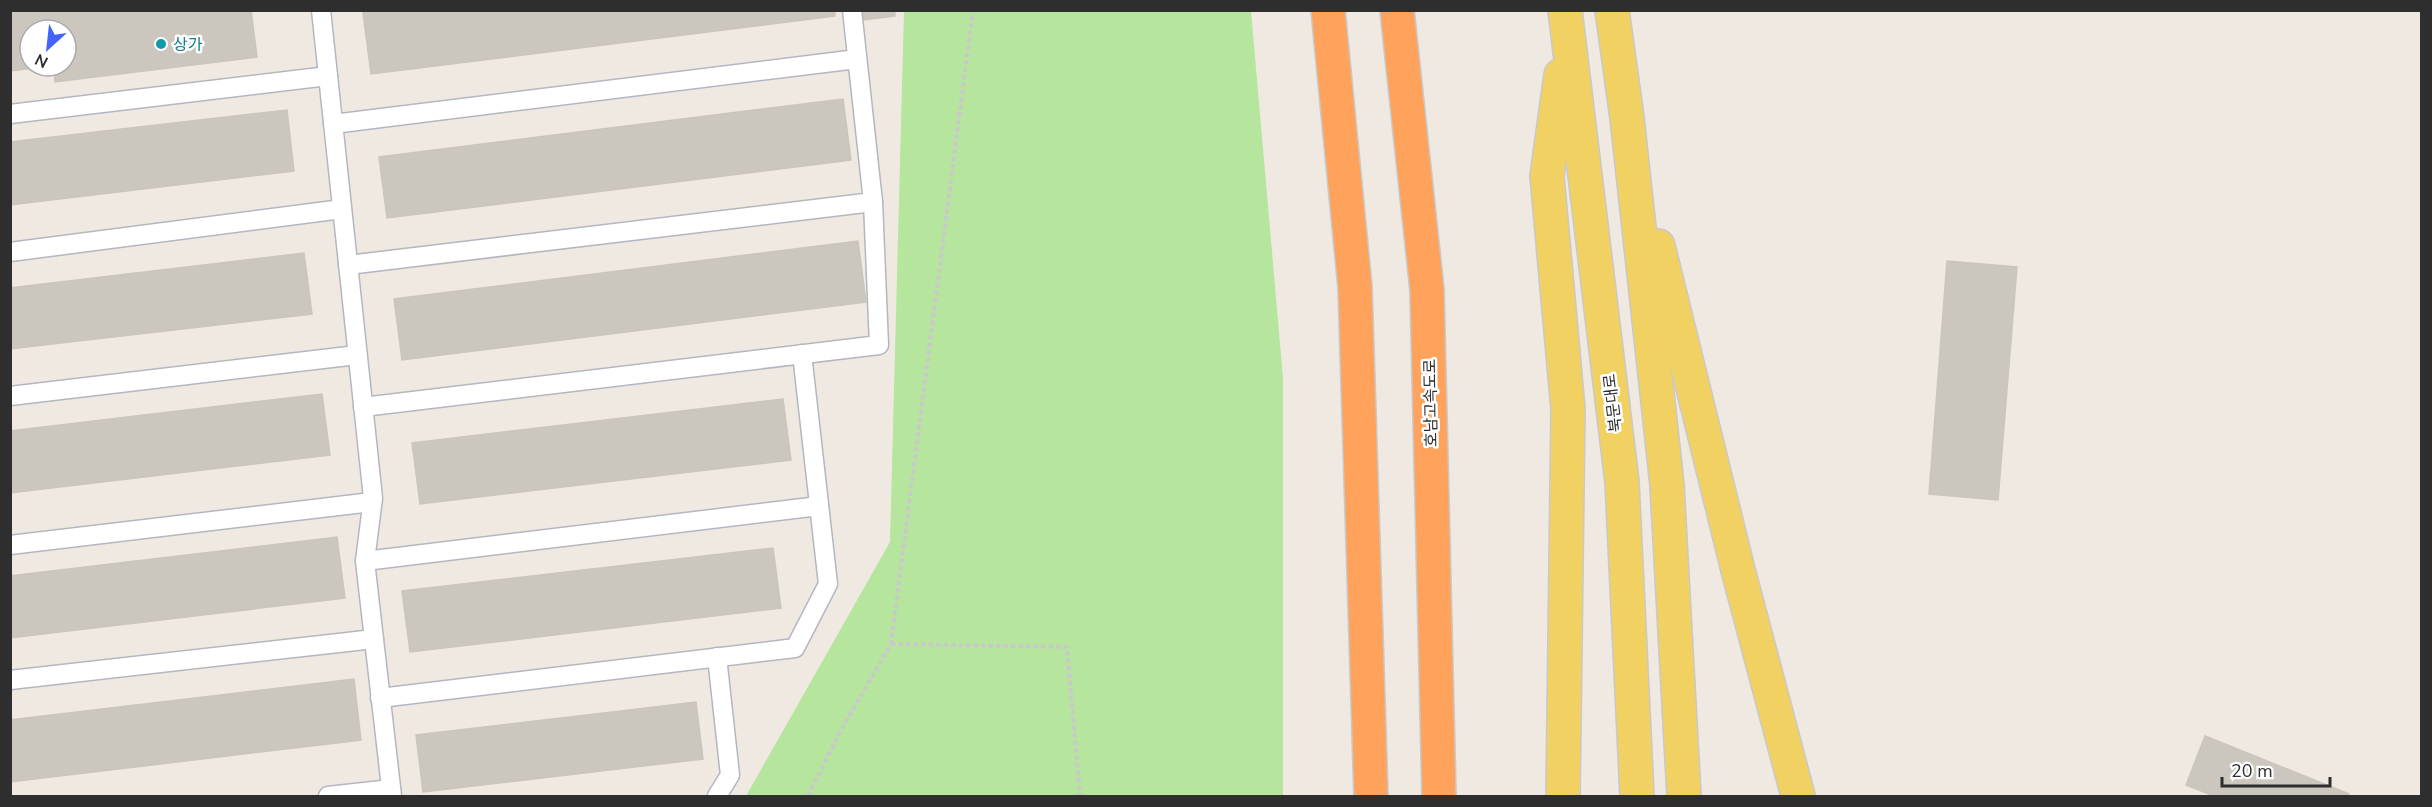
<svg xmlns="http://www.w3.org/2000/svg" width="2432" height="807" font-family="'Nunito Sans','Noto Sans KR',sans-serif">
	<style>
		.green { fill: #b6e59e }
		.building { fill: #cbc7bf; stroke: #cbc5ba; stroke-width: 1.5 }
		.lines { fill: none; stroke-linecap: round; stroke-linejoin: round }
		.service-casing { stroke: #b4b7c1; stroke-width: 21 }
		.primary-casing { stroke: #c9c9c9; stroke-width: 36 }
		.motorway-casing { stroke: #c9c9c9; stroke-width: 36 }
		.path { stroke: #c9c9c9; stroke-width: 4; stroke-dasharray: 4.5 3; stroke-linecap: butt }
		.service { stroke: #fff; stroke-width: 18 }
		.primary { stroke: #f2d163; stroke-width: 33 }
		.motorway { stroke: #ffa35c; stroke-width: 33 }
		.culture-dot { fill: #0f9aa8; stroke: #fff; stroke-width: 2 }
		.labels { text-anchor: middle; stroke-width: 5; stroke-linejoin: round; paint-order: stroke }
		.culture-label { font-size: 16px; fill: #0d838f; stroke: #fff; text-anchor: start }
		.street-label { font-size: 16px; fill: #2e2e2e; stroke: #fff }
	</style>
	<rect width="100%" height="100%" fill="#efe9e1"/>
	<polygon class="green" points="904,11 1251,11 1283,378 1283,796 746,796 890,542"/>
	<g class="building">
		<polygon points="22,10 251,10 257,57 55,82 54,66 66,66 66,30 30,30 30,66 53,66 10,71 10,12"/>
		<polygon points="383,10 835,10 835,16 371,74 363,13"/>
		<polygon points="862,10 895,10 895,16 863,20"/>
		<polygon points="843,99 851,160 387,218 379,157"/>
		<polygon points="287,110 294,171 10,205 10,142"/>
		<polygon points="858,241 866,302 402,360 394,299"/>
		<polygon points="304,253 312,314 10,349 10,288"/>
		<polygon points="1947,261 2017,267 1998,500 1929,494"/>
		<polygon points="322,394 330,455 10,493 10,431"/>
		<polygon points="783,399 791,460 420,504 412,443"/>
		<polygon points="337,537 345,598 10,638 10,576"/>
		<polygon points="773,548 781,608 410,652 402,591"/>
		<polygon points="354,679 361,740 10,782 10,720"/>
		<polygon points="696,702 703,759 423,792 416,735"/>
		<polygon points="2205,736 2349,794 2348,796 2214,796 2186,785"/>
	</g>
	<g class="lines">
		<defs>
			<g id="service">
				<polyline points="321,10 373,498 365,561 392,796"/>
				<polyline points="10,114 328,76"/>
				<polyline points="333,124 857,59"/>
				<polyline points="10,252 342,209"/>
				<polyline points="348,265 873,202"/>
				<polyline points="10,396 357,355"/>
				<polyline points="363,407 879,345 873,202 852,10"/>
				<polyline points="10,545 372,502"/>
				<polyline points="365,561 819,506"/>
				<polyline points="10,680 374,639"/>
				<polyline points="380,698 795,648 828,584 802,354"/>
				<polyline points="328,796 391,789"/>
				<polyline points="717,796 730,775 717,657"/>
			</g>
			<g id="primary">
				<polyline points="1565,10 1622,482 1637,796"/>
				<polyline points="1612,10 1627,118 1667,485 1684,796"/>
				<polyline points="1561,75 1547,176 1568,409 1563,796"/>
				<polyline points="1658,246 1738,570 1798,796"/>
			</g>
			<g id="motorway">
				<polyline points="1328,10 1355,287 1371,796"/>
				<polyline points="1397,10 1427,290 1439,796"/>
			</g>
		</defs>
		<use href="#service" class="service-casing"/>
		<use href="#primary" class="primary-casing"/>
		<use href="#motorway" class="motorway-casing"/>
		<g class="path">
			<polyline points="891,644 1067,647 1080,796"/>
			<polyline points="808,796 841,730 891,644 973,10"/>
		</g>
		<use href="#service" class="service"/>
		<use href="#primary" class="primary"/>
		<use href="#motorway" class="motorway"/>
	</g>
	<circle class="culture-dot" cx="161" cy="44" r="6"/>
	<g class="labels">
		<g class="culture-label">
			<text x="173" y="50">상가</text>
		</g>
		<g class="street-label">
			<text transform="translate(1430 403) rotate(-91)" y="6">호남고속도로</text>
			<text transform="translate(1612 403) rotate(-97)" y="6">북문대로</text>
		</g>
	</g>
	<rect width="2432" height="807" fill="none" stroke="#2e2e2e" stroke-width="24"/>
	<g transform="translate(48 48) rotate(207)"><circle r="28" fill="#ffffff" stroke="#ababab" stroke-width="1.5"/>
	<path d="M0-4.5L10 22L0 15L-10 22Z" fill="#4264fb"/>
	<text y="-9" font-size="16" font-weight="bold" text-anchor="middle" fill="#2e2e2e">N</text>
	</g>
	<path d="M2222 777v9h108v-9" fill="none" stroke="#2e2e2e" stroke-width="3"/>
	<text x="2231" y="777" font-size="18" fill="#2e2e2e" stroke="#ffffff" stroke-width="4.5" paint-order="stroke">20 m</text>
</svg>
